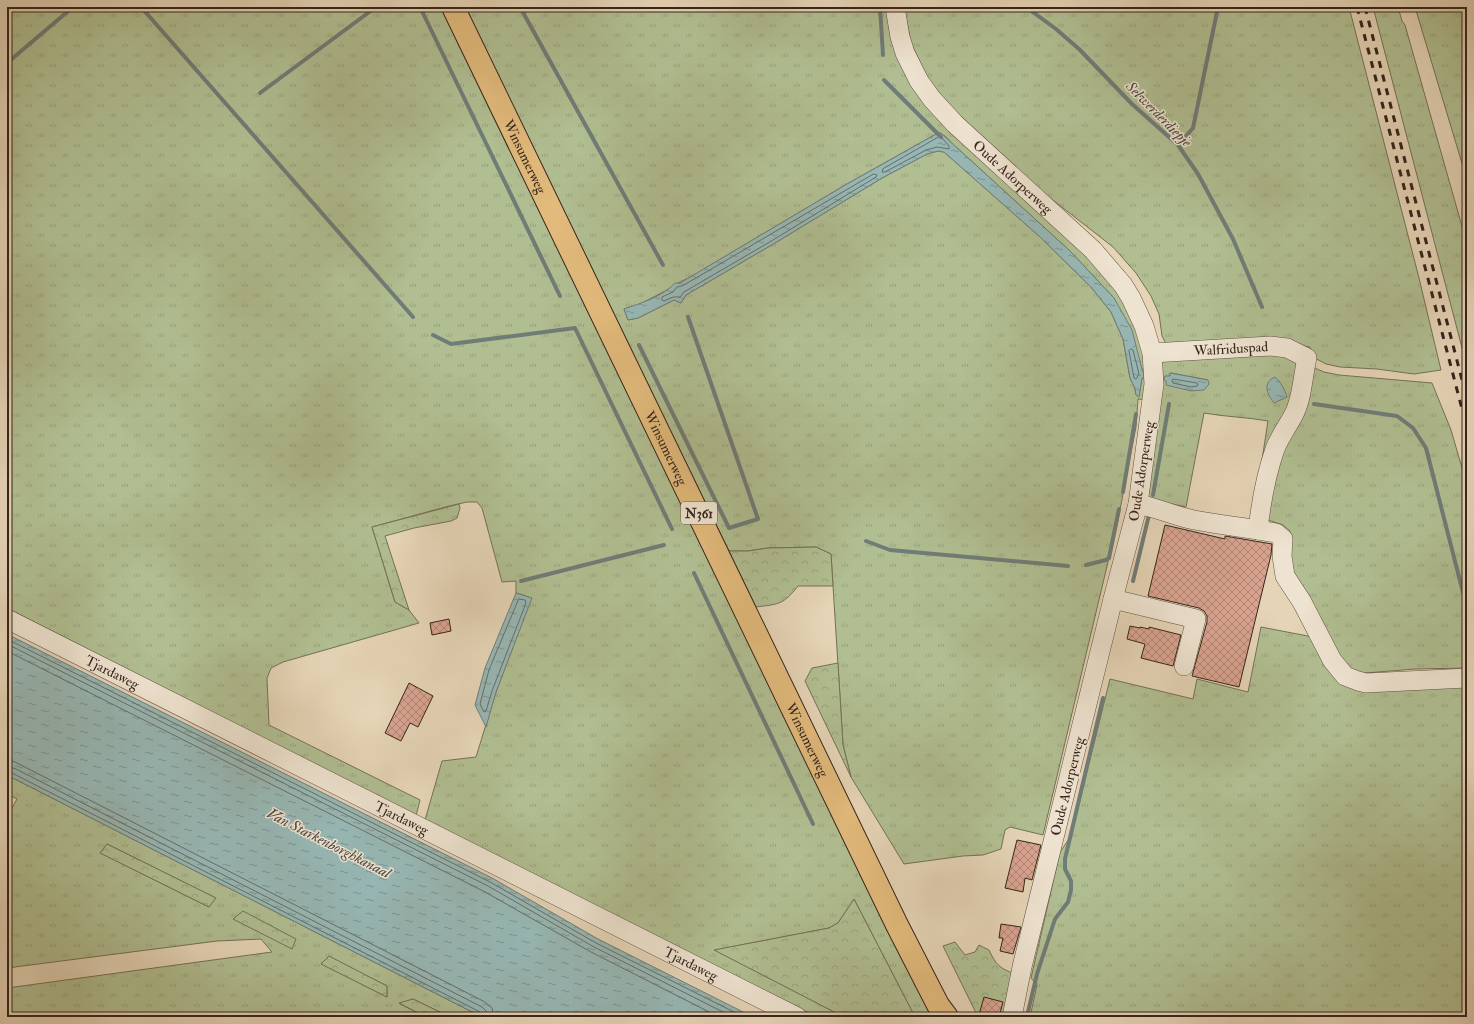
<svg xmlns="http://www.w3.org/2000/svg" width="1474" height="1024" font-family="'IM FELL Double Pica',serif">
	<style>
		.grass { fill: url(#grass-tufts); stroke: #737156; fill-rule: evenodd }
		.forest { fill: url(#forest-crowns); stroke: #737156 }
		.water { fill: url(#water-ripples); stroke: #707c77 }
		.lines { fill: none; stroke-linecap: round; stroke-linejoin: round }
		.shore { stroke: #666e68; stroke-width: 1 }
		.stream { stroke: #707c77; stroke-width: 4 }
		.building { fill: url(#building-cross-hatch); stroke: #36241c }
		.minor-casing { stroke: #625042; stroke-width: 20 }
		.major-casing { stroke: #36241c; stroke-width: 24 }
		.minor { stroke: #eee3d0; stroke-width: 19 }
		.major { stroke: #e2ba7b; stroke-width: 22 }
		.rail { stroke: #36241c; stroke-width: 3; stroke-dasharray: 7 7; stroke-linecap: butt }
		.labels { text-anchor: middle; stroke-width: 3; stroke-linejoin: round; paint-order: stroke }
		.shield { fill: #eee3d0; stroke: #6d5d52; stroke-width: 1 }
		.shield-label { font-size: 13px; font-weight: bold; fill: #36241c }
		.street-label { font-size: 14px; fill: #36241c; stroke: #eee3d0 }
		.water-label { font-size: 15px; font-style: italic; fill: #4e4942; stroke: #eee3d0 }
	</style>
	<defs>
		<pattern id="grass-tufts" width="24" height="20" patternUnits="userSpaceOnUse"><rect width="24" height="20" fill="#b0be91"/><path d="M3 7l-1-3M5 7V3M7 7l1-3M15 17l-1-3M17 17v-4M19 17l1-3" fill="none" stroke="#98a37c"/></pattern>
		<pattern id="forest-crowns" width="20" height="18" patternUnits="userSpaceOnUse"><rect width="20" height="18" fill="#b0be91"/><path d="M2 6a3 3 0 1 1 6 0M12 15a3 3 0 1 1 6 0" fill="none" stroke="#98a37c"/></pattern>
		<pattern id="water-ripples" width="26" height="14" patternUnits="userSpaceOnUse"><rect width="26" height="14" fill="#97b7b4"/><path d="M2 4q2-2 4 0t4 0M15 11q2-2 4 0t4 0" fill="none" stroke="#7c9592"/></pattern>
		<pattern id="building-cross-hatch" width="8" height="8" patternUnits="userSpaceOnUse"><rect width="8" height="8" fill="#d9a390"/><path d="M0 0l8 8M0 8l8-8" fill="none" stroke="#b18575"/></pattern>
	</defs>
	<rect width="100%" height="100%" fill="#e5d4b6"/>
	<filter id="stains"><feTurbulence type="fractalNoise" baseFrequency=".005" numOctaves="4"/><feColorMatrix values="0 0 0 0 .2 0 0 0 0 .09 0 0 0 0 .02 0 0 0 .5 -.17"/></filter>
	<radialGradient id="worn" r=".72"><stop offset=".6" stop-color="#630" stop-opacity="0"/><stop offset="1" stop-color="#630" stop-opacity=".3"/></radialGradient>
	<g class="grass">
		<polygon points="7,7 445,7 938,1017 915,1017 854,899 838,923 829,928 715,950 844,1017 817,1017 425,820 442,761 476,757 496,692 531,598 516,593 516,581 502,582 482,508 477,502 467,502 449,506 372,527 395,602 409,610 419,623 283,662 271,668 267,678 269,725 420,800 416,816 7,608"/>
		<path d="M 464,7 L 892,7 L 904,63 L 1110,276 L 1140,329 L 1148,400 L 1138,399 L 1136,427 L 1118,520 L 1043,835 L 1010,827 L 1005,830 L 1001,849 L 983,855 L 963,856 L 904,864 L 851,777 L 843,745 L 831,554 L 816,547 L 768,548 L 748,551 L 729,551 ZM 938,133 L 945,136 L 955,146 L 1070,251 L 1114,298 L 1144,374 L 1144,378 L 1142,377 L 1139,396 L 1136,395 L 1135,389 L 1130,378 L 1123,339 L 1111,312 L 1091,287 L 1039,236 L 944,152 L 938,151 L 927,154 L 882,178 L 775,243 L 686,295 L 681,303 L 674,300 L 638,318 L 628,320 L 624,309 L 640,304 L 671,288 C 675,283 688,279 694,275 L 847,184 Z"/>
		<polygon points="904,7 1349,7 1418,274 1441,370 1414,374 1377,369 1340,367 1326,364 1311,356 1310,347 1276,341 1166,344 1162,336 1159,314 1151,296 1136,273 1113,247 1031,183 972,130 933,89 911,43"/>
		<polygon points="1373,7 1398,7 1402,21 1405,25 1467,244 1467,367"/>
		<polygon points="1415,7 1467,7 1467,180"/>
		<path d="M 1262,349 L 1300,362 L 1296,390 L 1262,460 L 1268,421 C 1247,417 1226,417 1204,413 L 1186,507 L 1144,498 L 1160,358 ZM 1171,373 L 1208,380 L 1166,381 L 1170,376 Z"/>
		<polygon points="1310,366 1324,372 1339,375 1432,383 1451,430 1467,485 1467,668 1415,669 1365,673 1346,671 1296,582 1288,547 1290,531 1283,525 1268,520 1270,481"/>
		<polygon points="1261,627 1313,637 1331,671 1467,682 1467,1017 1030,1017 1037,985 1031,978 1060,852 1071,836 1110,679 1193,699 1197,679 1248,692"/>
		<path d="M 7,775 L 482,1017 L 450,1017 L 413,999 L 400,1004 L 426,1017 L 7,1017 L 7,988 L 272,952 L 261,939 L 217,941 L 7,968 L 7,805 L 12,808 L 17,799 L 7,794 ZM 107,844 L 215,898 L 209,907 L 101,853 ZM 321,963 L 371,978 L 387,986 L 387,997 Z"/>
	</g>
	<g class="forest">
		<polygon points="459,504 460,508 457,518 451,521 414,528 385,536 409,610 395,602 372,527"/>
		<path d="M 816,547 L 831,554 L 833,586 L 798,586 C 783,605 779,604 756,607 L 729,551 L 748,551 L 768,548 Z"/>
		<polygon points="838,663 843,745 851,777 805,681 812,668"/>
		<polygon points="107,844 216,898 209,907 100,853"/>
		<polygon points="854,899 915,1017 844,1017 714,950 829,928 838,923"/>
		<polygon points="243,911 296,939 292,949 233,919"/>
		<path d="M 955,942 L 965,955 L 975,952 L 979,945 L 989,950 C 996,965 1000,969 1016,974 L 1006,1017 L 978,1017 L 943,946 Z"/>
		<polygon points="329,956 387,986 387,997 321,964"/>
		<polygon points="413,999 450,1017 426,1017 399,1003"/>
	</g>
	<g class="water">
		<path d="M 938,133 L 941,133 L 955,146 L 1070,251 L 1114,298 L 1132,330 L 1142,369 L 1145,378 L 1142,378 L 1139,397 L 1136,395 L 1135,389 L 1130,378 L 1123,339 L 1111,312 L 1091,287 L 1039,236 L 944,152 L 938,151 L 927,154 L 882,178 L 775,243 L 686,295 L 681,303 L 674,300 L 638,318 L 628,320 L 624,309 C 641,303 662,297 675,283 L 680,283 L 847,184 Z"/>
		<polygon points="1170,373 1208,380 1209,384 1204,390 1191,391 1166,385 1166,381 1164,380 1165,376 1170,376"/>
		<path d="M 1275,377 C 1281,382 1285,390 1287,397 L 1274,403 C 1267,394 1262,383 1275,377 Z"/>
		<polygon points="516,593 532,598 496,692 486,727 475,705 485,668"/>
		<polygon points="7,634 492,878 598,939 753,1017 482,1017 7,775"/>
	</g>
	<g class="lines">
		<g class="shore">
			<polygon points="939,137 943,139 949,146 949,149 937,147 926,150 885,172 882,172 883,169"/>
			<polygon points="874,174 877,175 876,177 773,240 684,292 680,297 673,297 664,301 662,300 662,297 673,292 677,287 682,286 696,278"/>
			<polygon points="1131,349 1133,350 1139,374 1136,379 1134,378 1129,351"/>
			<polygon points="1173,379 1197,383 1198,385 1197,386 1191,387 1173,383 1172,381"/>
			<polygon points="519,599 525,600 526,603 492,691 486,711 484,712 480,704 489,670"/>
			<polyline points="7,639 490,882 596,943 744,1017"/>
			<polyline points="7,644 488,886 594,947 733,1017"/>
			<polyline points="7,651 485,892 591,952 719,1017"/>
			<polyline points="7,760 15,762 485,1002 492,1008 494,1017"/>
			<polyline points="7,766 16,769 482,1007 487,1012 488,1017"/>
			<polyline points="7,771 14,774 480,1012 483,1017"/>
		</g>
		<g class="stream">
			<polyline points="141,7 413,317"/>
			<polyline points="420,7 560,296"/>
			<polyline points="520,7 663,265"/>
			<polyline points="880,7 883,55"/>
			<polyline points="1026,7 1056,29 1079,49 1132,104 1178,145 1198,174 1233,239 1262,307"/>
			<polyline points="7,63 73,7"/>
			<polyline points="884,80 941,137"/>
			<polyline points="260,93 376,7"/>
			<polyline points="1178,145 1193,128 1218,7"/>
			<polyline points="433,335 451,344 575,328 672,529"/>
			<polyline points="639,345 729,528 758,519 688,317"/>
			<polyline points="1314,404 1397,416 1413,428 1426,448 1467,608"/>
			<polyline points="1123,492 1136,414"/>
			<polyline points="1153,495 1169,404"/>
			<polyline points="866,541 890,550 1068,566"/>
			<polyline points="1086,565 1106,560 1109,558 1119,509"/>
			<polyline points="694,573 813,824"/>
			<polyline points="521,581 664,545"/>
			<polyline points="1133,581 1149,515"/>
			<polyline points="1028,1017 1028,1012 1037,974 1055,919 1068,902 1071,890 1071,881 1065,869 1065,859 1103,698"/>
		</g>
	</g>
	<g class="building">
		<polygon points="1165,525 1225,539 1225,536 1272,544 1271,555 1239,687 1192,676 1207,622 1207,616 1204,611 1199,608 1148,596"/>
		<polygon points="449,619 451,631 432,635 430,623"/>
		<polygon points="1130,626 1140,628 1140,627 1149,629 1149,627 1181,635 1173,666 1141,658 1145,644 1127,639"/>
		<polygon points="409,683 433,696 418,727 410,723 401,741 385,733"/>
		<polygon points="1017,840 1041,845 1032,880 1025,878 1023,892 1005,888"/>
		<polygon points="1001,924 1021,927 1013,954 1000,951 1003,938 999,938"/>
		<polygon points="984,997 1003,1002 999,1017 988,1017 979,1015"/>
	</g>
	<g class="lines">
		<defs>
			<g id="minor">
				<path id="s1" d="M 895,7 L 900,37 L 905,53 L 919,81 L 932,99 L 955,124 L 1093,250 L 1123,285 L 1131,298 L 1144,326 L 1152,353 L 1154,384 L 1138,504 L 1113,599 L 1022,967 L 1012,1017"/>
				<path id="s2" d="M 1152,353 L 1270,346 L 1287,348 L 1307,358 C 1303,375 1302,399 1294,414 C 1288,426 1280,436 1275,449 C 1266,475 1261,502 1258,530"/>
				<path d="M 1138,504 C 1157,508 1175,516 1194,520 C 1221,525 1249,528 1276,533 L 1283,539 L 1282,556 L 1285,576 L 1302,602 L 1332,660 L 1345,676 L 1358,681 L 1366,683 L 1467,678"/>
				<polyline points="1113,599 1196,619 1184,666"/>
				<path id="s3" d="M 7,619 L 797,1017"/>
			</g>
			<g id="major">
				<path id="s4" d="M 453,7 L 897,925 L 938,1005 L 947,1017"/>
			</g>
		</defs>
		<use href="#minor" class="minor-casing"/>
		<use href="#major" class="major-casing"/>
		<use href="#minor" class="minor"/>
		<use href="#major" class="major"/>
		<g class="rail">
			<polyline points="1357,7 1467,428"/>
			<polyline points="1365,7 1467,399"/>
		</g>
	</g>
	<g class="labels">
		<rect class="shield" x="681" y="502" width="36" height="22" rx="3"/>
		<g class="shield-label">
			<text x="699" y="518">N361</text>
		</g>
		<g class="street-label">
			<text dy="5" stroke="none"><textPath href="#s4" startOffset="166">Winsumerweg</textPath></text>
			<text dy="5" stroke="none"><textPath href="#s1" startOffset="213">Oude Adorperweg</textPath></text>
			<text dy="5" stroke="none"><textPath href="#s2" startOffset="79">Walfriduspad</textPath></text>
			<text dy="5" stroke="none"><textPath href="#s4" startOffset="490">Winsumerweg</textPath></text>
			<text transform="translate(1141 471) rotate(-81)" y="5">Oude Adorperweg</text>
			<text dy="5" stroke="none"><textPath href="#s3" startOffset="118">Tjardaweg</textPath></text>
			<text dy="5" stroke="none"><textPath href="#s4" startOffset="814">Winsumerweg</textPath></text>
			<text transform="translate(1067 786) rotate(-76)" y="5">Oude Adorperweg</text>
			<text dy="5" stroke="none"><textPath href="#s3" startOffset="442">Tjardaweg</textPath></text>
			<text dy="5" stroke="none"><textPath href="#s3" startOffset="766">Tjardaweg</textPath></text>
		</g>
		<g class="water-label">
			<text transform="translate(1159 114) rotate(45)" y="5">Selwerderdiepje</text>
			<text transform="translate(329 843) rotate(27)" y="5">Van Starkenborghkanaal</text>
		</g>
	</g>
	<rect width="1474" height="1024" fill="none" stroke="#e5d4b6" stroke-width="24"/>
	<rect x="8" y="8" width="1458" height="1008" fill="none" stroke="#36241c" stroke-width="2"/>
	<rect x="12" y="12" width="1450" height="1000" fill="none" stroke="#36241c"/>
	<rect width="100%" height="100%" filter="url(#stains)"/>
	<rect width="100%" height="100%" fill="url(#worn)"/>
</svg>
